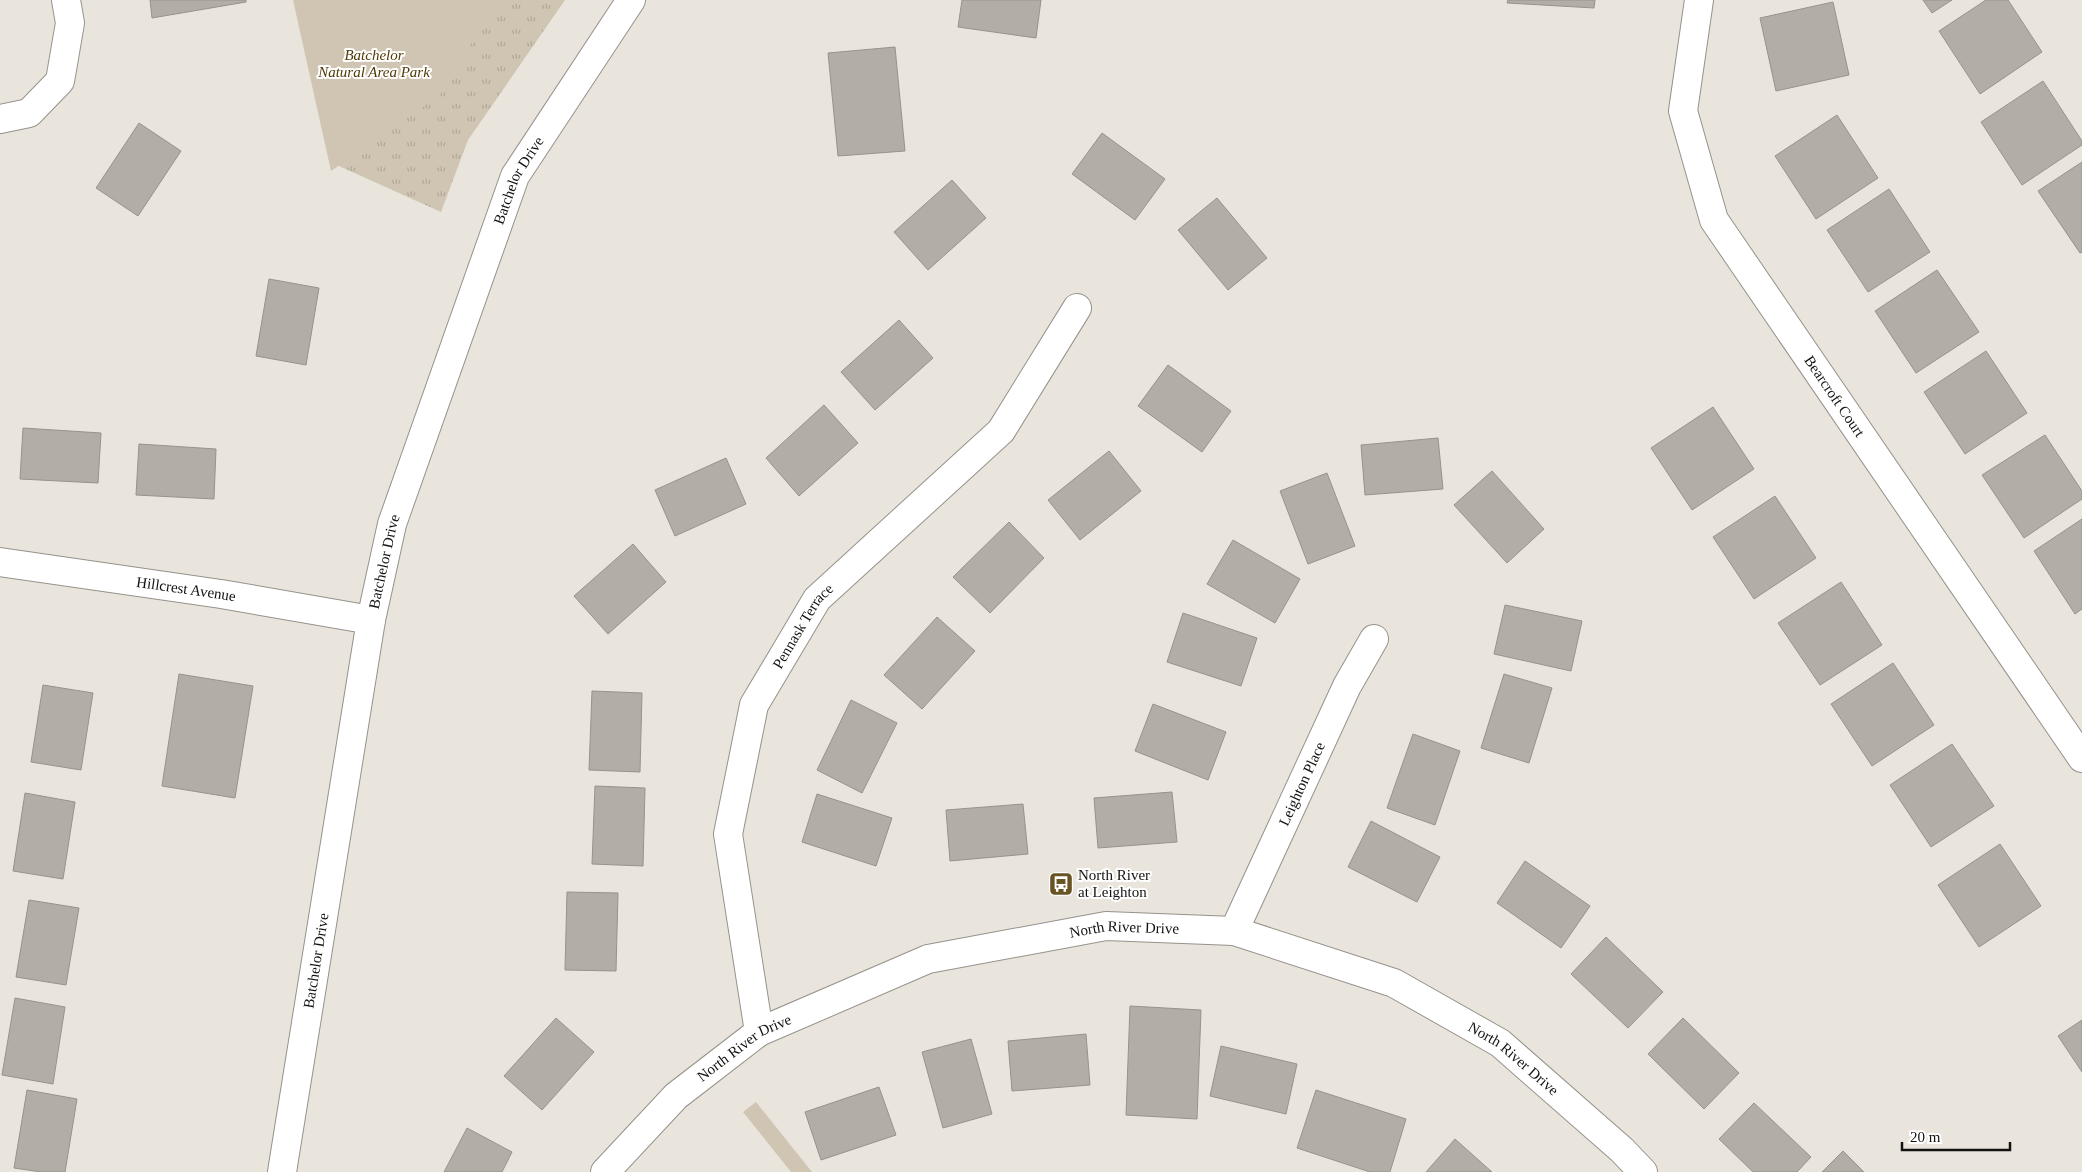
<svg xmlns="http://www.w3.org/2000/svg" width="2082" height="1172" font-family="'Times New Roman',serif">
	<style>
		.grass { fill: url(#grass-tufts) }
		.park { fill: #cfc5b2 }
		.building { fill: #b2aea7; stroke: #97938c }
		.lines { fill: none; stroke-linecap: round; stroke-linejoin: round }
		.street-casing { stroke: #96928b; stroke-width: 30 }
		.secondary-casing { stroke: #96928b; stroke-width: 30 }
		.street { stroke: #fff; stroke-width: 28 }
		.secondary { stroke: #fff; stroke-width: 28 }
		.labels { text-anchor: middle; stroke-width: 4; stroke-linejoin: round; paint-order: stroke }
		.park-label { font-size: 15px; font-style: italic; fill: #503a05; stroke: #fff }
		.street-label { font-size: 15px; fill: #141210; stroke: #fff }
		.poi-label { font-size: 15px; fill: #141210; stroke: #fff; text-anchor: start }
	</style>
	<defs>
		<pattern id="grass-tufts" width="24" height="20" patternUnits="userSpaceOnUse" patternTransform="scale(1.25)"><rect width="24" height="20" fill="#cfc5b2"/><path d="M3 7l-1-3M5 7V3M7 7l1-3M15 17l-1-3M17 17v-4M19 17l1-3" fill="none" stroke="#b1a898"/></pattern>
	</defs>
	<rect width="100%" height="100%" fill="#e9e5dd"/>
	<polygon class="grass" points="350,0 565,0 468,140 441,212 339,166"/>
	<g class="park">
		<polygon points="293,0 498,0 440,95 331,171"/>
		<polygon points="756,1102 812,1172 791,1172 743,1112"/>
	</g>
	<g class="building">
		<polygon points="150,0 246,0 246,2 152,18"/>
		<polygon points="962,0 1041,0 1036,38 958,27"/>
		<polygon points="1508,0 1595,0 1594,8 1507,3"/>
		<polygon points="1923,0 1952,0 1932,13"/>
		<polygon points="1986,0 2008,0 2042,52 1980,94 1939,31"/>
		<polygon points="1833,2 1849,75 1776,91 1760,18"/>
		<polygon points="895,47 905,151 838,156 828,53"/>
		<polygon points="2043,81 2082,141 2082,145 2022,185 1981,122"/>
		<polygon points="1837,115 1878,178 1816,219 1775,156"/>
		<polygon points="139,123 181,151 138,216 96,188"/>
		<polygon points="1102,133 1165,179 1135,220 1072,174"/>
		<polygon points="2082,162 2082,252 2080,253 2038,191"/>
		<polygon points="952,180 986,218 928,270 894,232"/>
		<polygon points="1889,189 1930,252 1868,292 1827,230"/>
		<polygon points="1217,198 1267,258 1228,290 1178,230"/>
		<polygon points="1937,270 1979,332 1916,373 1875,311"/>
		<polygon points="269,279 319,288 306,365 256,356"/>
		<polygon points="899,320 933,358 875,410 841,372"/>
		<polygon points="1986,351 2027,413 1965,454 1924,392"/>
		<polygon points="1168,365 1231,411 1202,452 1138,406"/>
		<polygon points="824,405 858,443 799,496 766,458"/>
		<polygon points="1713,407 1754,469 1692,510 1651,448"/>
		<polygon points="23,428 101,433 98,483 20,479"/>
		<polygon points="2045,435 2082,491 2082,499 2024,538 1982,475"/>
		<polygon points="1438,438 1443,489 1365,495 1361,445"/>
		<polygon points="139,444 216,449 214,499 136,495"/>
		<polygon points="1109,451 1141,491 1080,540 1048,500"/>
		<polygon points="726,458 746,504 675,536 655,490"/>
		<polygon points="1492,471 1544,529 1507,563 1454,505"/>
		<polygon points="1327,473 1355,546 1308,564 1280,491"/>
		<polygon points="1775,496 1816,558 1754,599 1713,537"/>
		<polygon points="2082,519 2082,609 2075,614 2034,551"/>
		<polygon points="1009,522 1044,558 990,613 953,577"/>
		<polygon points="1233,540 1300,579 1275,623 1207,584"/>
		<polygon points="633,544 666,582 608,634 574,596"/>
		<polygon points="1841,582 1882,645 1820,685 1778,623"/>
		<polygon points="1505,605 1582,621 1571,671 1494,654"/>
		<polygon points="1183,613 1257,638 1241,686 1167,662"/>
		<polygon points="937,617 975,651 922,709 884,675"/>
		<polygon points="1893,663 1934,725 1872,766 1831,704"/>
		<polygon points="179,674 253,686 235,798 162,786"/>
		<polygon points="1504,674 1552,688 1529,763 1481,748"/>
		<polygon points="43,685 93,693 81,770 31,762"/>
		<polygon points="592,691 642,693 640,772 589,770"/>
		<polygon points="851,700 897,723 862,793 817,770"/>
		<polygon points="1153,704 1226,732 1208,780 1135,751"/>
		<polygon points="1413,734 1460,751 1435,825 1387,808"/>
		<polygon points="1952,744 1994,806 1931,847 1890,785"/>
		<polygon points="595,786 645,788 643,866 592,864"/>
		<polygon points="1172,792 1177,842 1098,848 1094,798"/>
		<polygon points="25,793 75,802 63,879 13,871"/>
		<polygon points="817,794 892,818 876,866 802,842"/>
		<polygon points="1023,804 1028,854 950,861 946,810"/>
		<polygon points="1371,821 1440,857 1417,902 1348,867"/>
		<polygon points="2000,844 2041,906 1979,947 1938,885"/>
		<polygon points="1525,861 1590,906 1561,948 1497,903"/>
		<polygon points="567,892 618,893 616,971 565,970"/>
		<polygon points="29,900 79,908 66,985 16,977"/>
		<polygon points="1606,937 1663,992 1628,1028 1571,974"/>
		<polygon points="15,998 65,1007 53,1084 2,1075"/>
		<polygon points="1130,1006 1201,1010 1197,1119 1126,1115"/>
		<polygon points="556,1018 594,1052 542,1110 504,1076"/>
		<polygon points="1683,1018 1739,1073 1704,1109 1648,1054"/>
		<polygon points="2082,1020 2082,1072 2058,1036"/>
		<polygon points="1086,1034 1090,1085 1012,1091 1008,1041"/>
		<polygon points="971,1039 992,1114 943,1128 922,1052"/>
		<polygon points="1221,1046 1297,1064 1286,1114 1210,1096"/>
		<polygon points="879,1087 896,1135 821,1160 805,1112"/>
		<polygon points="27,1090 77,1099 65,1172 41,1172 14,1168"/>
		<polygon points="1316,1090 1406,1119 1390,1172 1370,1172 1297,1148"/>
		<polygon points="1754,1103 1811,1157 1797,1172 1753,1172 1719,1139"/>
		<polygon points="467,1128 512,1152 502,1172 444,1172"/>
		<polygon points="1455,1139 1492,1172 1426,1172"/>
		<polygon points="1843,1151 1864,1172 1822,1172"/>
	</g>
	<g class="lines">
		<defs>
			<g id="street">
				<path id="s1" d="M 1699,0 L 1683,111 L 1714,220 L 2082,758"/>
				<polyline points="0,119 29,113 60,81 70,23 66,0"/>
				<path id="s2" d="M 0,562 L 221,594 L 371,620"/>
				<path id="s3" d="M 1234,931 L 1347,686 L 1374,639"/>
				<path id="s4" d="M 759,1032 L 728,834 L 754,705 L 817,599 L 1001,431 L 1077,308"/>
				<path id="s5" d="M 605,1172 L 676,1096 L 759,1032 L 928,959 L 1106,926 L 1234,931 L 1394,983 L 1500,1043 L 1622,1150 L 1643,1172"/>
			</g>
			<g id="secondary">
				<path id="s6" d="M 282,1172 L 371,620 L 392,524 L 515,176 L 631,0"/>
			</g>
		</defs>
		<use href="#street" class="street-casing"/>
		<use href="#secondary" class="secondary-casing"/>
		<use href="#street" class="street"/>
		<use href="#secondary" class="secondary"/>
	</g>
	<defs>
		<symbol id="bus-square" viewBox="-11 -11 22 22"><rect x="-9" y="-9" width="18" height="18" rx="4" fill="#6a5323" stroke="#fff"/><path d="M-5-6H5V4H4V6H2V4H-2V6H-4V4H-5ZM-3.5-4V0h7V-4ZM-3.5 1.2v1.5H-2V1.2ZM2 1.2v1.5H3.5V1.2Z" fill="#fff"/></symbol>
	</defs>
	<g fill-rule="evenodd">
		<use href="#bus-square" x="1047" y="870" width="28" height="28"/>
	</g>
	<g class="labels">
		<g class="park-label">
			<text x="374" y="60">Batchelor<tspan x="374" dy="17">Natural Area Park</tspan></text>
		</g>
		<g class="street-label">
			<text dy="5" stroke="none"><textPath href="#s6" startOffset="1024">Batchelor Drive</textPath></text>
			<text dy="5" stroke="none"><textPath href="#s1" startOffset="439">Bearcroft Court</textPath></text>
			<text dy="5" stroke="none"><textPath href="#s6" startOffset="619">Batchelor Drive</textPath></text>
			<text dy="5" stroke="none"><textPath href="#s2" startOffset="188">Hillcrest Avenue</textPath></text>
			<text dy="5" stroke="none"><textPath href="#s4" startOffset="425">Pennask Terrace</textPath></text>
			<text dy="5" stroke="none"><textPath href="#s3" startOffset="162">Leighton Place</textPath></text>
			<text dy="5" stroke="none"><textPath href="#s5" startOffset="592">North River Drive</textPath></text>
			<text dy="5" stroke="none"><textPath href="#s6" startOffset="214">Batchelor Drive</textPath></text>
			<text dy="5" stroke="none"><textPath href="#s5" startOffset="188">North River Drive</textPath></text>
			<text dy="5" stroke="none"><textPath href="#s5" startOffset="1012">North River Drive</textPath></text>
		</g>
		<g class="poi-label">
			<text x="1078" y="880">North River<tspan x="1078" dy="17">at Leighton</tspan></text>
		</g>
	</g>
	<path d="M1902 1142v8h108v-8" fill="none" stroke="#141210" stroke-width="2.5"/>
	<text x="1910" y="1142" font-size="15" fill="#141210" stroke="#ffffff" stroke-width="4" paint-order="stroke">20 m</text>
</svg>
